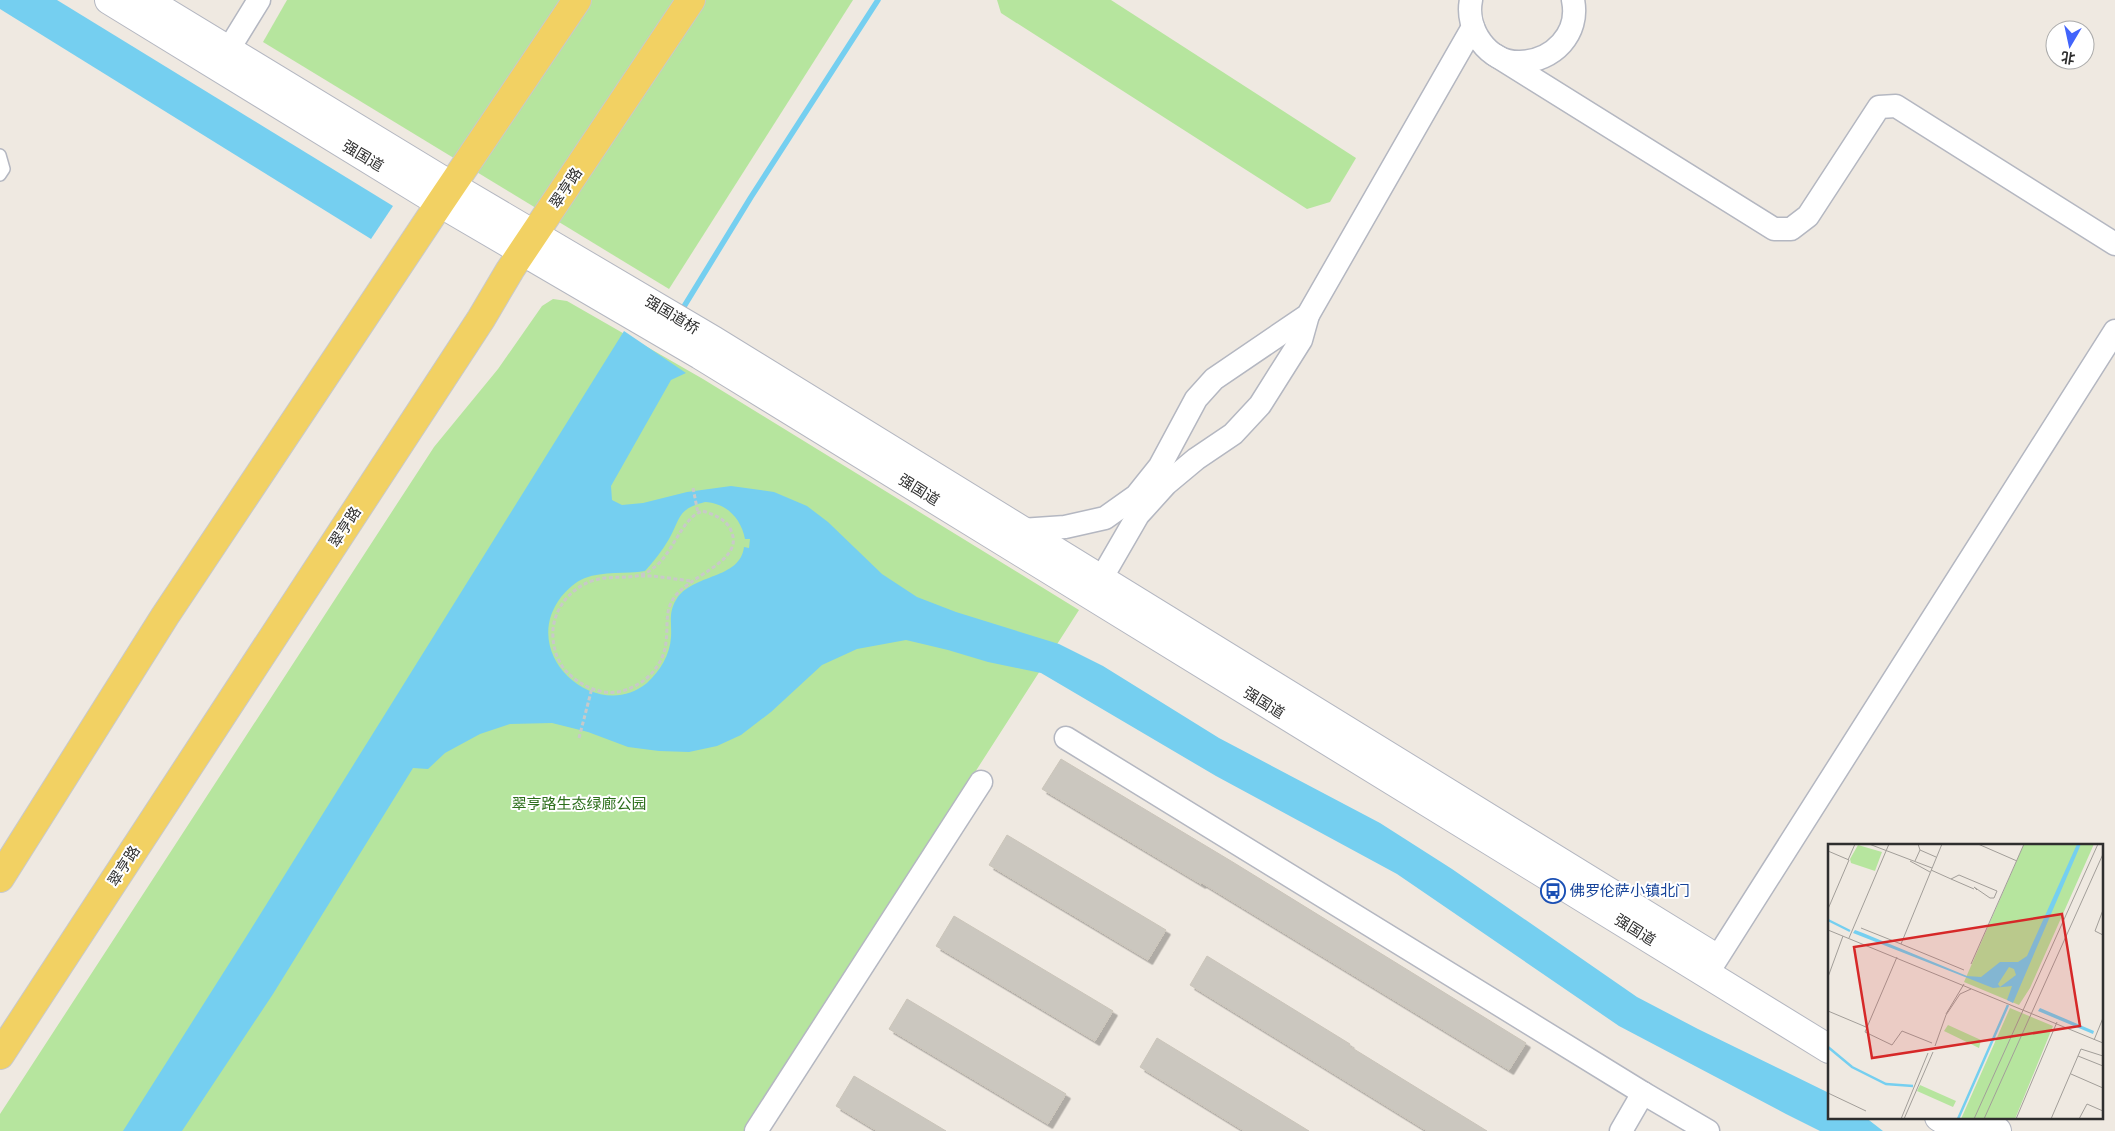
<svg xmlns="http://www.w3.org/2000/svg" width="2115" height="1131" font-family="Montserrat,'Noto Sans SC',sans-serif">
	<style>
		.green { fill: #b6e59e }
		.water { fill: #75cff0; fill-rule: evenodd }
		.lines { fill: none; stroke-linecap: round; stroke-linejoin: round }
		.stream { stroke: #75cff0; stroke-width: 5.5 }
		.building { fill: #cbc7bf; stroke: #cbc5ba; filter: url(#shadow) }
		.service-casing { stroke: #b4b7c1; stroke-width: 14 }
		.minor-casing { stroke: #b4b7c1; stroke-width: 25 }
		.secondary-casing { stroke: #b4b7c1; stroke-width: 30 }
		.primary-casing { stroke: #c9c9c9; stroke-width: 30 }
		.path { stroke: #c9c9c9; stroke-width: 3; stroke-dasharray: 4 2.5; stroke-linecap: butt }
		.service { stroke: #fff; stroke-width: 11 }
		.minor { stroke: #fff; stroke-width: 22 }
		.secondary { stroke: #fff; stroke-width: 28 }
		.primary { stroke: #f2d163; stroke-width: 28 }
		.labels { text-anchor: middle; stroke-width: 4; stroke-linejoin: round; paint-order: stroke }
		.street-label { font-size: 15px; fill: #2e2e2e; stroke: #fff }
		.park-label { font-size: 15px; fill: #2c6e1b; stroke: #fff }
		.transit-label { font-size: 15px; fill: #164399; stroke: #fff; text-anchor: start }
		.inset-river { fill: none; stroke: #75cff0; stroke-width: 2.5 }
		.inset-road { fill: none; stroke: #a29e99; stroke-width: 1 }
		.view { fill: #d62828; fill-opacity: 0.15; stroke: #d62828; stroke-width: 2.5 }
		.inset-edge { fill: none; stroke: #2e2e2e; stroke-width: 2.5 }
	</style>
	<defs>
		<filter id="shadow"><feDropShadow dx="4.5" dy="4.5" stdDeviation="0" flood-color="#0004"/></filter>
	</defs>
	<rect width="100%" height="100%" fill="#efe9e1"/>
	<g class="green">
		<polygon points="287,0 853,0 669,289 263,42"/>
		<polygon points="997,0 1111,0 1356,158 1330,202 1307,209 1001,13"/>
		<polygon points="553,299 567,301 703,379 1079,610 745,1131 0,1131 0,1114 434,447 498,369 542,306"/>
	</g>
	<g class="water">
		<polygon points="0,0 57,0 393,206 371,239 0,9"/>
		<path d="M 624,331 L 686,373 L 671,380 L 611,486 L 612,500 L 622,505 L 643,503 L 687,492 L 731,486 L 774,492 L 807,506 L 828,522 L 882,574 L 917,597 L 956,612 L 1059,644 L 1103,666 L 1219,738 L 1380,823 L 1452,869 L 1637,997 L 1698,1029 L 1829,1093 L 1829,1117 L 1865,1117 L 1883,1131 L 1820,1131 L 1786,1114 L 1619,1026 L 1397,874 L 1216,776 L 1041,673 L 988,662 L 948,650 L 906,640 L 857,649 L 822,665 L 771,712 L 741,735 L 717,746 L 689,752 L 659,751 L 628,747 L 588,732 L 552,723 L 510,724 L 480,734 L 445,753 L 428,769 L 413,768 L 273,994 L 182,1131 L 123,1131 L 246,937 ZM 705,502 C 726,503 741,518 745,539 L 750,539 L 749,548 L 744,547 C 740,580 692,573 676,600 C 668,613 672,624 671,637 C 670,655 660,671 647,683 C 597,724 517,655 561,597 C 567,590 576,581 585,578 C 603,571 626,574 645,571 C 654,561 662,551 669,539 C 681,518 677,509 705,502 Z"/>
	</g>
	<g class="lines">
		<polyline class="stream" points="680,313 751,197 878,0"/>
	</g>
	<g class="building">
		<polygon points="1061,759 1231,861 1526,1043 1509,1070 1202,883 1201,884 1042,789"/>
		<polygon points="1007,835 1166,930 1148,960 989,865"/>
		<polygon points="954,916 1113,1011 1095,1041 936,946"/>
		<polygon points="1207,956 1350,1044 1349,1046 1487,1131 1427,1131 1190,985"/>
		<polygon points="907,999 1066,1094 1048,1124 889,1029"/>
		<polygon points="1157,1038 1309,1131 1244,1131 1140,1067"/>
		<polygon points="854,1076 946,1131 877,1131 836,1106"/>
	</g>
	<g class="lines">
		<defs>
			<polyline id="service" points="0,155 4,169 0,175"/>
			<g id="minor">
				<path d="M 1471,0 C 1465,29 1488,63 1520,62 C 1553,61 1580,34 1573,0"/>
				<polyline points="1495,55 1774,229 1791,229 1808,216 1879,107 1896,106 2115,244"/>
				<polyline points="219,65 259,0"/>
				<polyline points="1021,530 1065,527 1105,518 1136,496 1160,466 1196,399 1214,379 1308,315 1473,27"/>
				<polyline points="1090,592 1101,579 1138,515 1166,484 1196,459 1233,434 1260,405 1301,340 1308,315"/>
				<polyline points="1066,738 1643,1093 1621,1131"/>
				<polyline points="1707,974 2115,331"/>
				<polyline points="1643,1093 1708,1131"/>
				<polyline points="756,1131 981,782"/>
			</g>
			<g id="secondary">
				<polyline points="109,0 440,203 700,355 1829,1049"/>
				<polyline points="146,0 452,186 713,340 1708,953"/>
				<polyline points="1939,1117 1962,1131"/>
				<polyline points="1975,1117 1997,1131"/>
			</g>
			<g id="primary">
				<polyline points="0,878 165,616 440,203 577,0"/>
				<polyline points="0,1055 481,319 510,270 691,0"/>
			</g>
		</defs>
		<use href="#service" class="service-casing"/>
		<use href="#minor" class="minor-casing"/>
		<use href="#secondary" class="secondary-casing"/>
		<use href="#primary" class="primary-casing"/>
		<g class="path">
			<polyline points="693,488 698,513"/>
			<path d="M 703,511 C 715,515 728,520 732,533 C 743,563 685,576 672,601 C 665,613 668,628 666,642 C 664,667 642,688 617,692 C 599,695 578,684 566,671 C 556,660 552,644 553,629 C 556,602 578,581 605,578 C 622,576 638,580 652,569 C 674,554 681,517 703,511 Z"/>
			<polyline points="641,576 653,576 691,581"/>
			<polyline points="579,738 592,688"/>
		</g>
		<use href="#service" class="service"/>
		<use href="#minor" class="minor"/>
		<use href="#secondary" class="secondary"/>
		<use href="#primary" class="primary"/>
	</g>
	<defs>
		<symbol id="bus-ring" viewBox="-11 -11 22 22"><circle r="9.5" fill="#fff" stroke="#1a4fb4" stroke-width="1.5"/><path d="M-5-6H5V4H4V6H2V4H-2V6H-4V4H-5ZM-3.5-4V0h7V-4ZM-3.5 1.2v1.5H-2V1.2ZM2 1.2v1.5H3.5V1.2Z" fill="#1a4fb4"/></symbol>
	</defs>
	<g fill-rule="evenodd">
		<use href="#bus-ring" x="1539" y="877" width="28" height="28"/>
	</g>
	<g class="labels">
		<g class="street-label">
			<text transform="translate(363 156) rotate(31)" y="5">强国道</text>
			<text transform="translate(566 188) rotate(-56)" y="5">翠亨路</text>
			<text transform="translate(672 315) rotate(31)" y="5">强国道桥</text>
			<text transform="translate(919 490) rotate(32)" y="5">强国道</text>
			<text transform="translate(345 527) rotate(-57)" y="5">翠亨路</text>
			<text transform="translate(1264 703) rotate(32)" y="5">强国道</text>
			<text transform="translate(124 866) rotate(-57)" y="5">翠亨路</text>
			<text transform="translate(1635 930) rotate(32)" y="5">强国道</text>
		</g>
		<g class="park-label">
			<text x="579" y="809">翠亨路生态绿廊公园</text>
		</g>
		<g class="transit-label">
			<text x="1570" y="896">佛罗伦萨小镇北门</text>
		</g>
	</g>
	<g transform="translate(1828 844)">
		<rect width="275" height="275" fill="#efe9e1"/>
		<path d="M 196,0 L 266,0 L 202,144 L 191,161 L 136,138 ZM 30,1 L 54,8 L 47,27 L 23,19 L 22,15 ZM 182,164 L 225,182 L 187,275 L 133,275 ZM 120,181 L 153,196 L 151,204 L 116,187 ZM 92,241 L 128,257 L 125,263 L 89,247 Z" fill="#b6e59e"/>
		<path d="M 249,0 L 253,0 L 185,159 L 179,156 L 184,142 L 165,144 L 25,89 L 27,86 L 35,89 L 139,132 L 153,133 L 172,118 L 190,118 L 199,112 ZM 181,123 L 186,125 L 188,131 L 172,143 L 170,140 ZM 212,164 L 266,187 L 265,190 L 210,167 Z" fill="#75cff0" fill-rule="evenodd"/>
		<path class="inset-river" d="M 0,76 L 22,87M 0,203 L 24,223 L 58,240 L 85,242M 130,275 L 180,161"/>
		<path class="inset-road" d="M 41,0 L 104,24M 114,0 L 73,100 L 136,126M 150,0 L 189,17M 92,6 L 108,13M 0,7 L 21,16 L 0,65M 20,16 L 27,0M 82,17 L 102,28M 87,17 L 92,6 L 90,0M 103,26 L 123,35 L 131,31 L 169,47 L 166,54 L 162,54 L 146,43 L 149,46M 123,35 L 146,45M 275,66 L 267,87 L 275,91M 33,84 L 73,100M 0,86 L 275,199M 21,94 L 61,0M 69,113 L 37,188 L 64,201 L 74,187 L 104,199M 143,120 L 196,0M 0,133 L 15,92M 0,167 L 38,183M 118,170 L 136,140M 266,196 L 275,174M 107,202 L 118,171 L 132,150 L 143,145M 250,212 L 275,222M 243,230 L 275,244M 0,249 L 38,267M 73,275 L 100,209M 76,275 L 105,208M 146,275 L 270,0M 156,275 L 275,10M 188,275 L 229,178M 223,275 L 253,205 L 275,212M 251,275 L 259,260 L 275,267"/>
		<path class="view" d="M 234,70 L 252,182 L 44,214 L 26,103 Z"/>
		<rect width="275" height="275" class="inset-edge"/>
	</g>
	<g transform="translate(2070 45) rotate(189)"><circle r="24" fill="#ffffff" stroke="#ababab"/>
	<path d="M0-4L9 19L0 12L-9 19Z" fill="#4264fb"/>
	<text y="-8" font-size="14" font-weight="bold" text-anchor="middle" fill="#2e2e2e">北</text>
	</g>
</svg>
